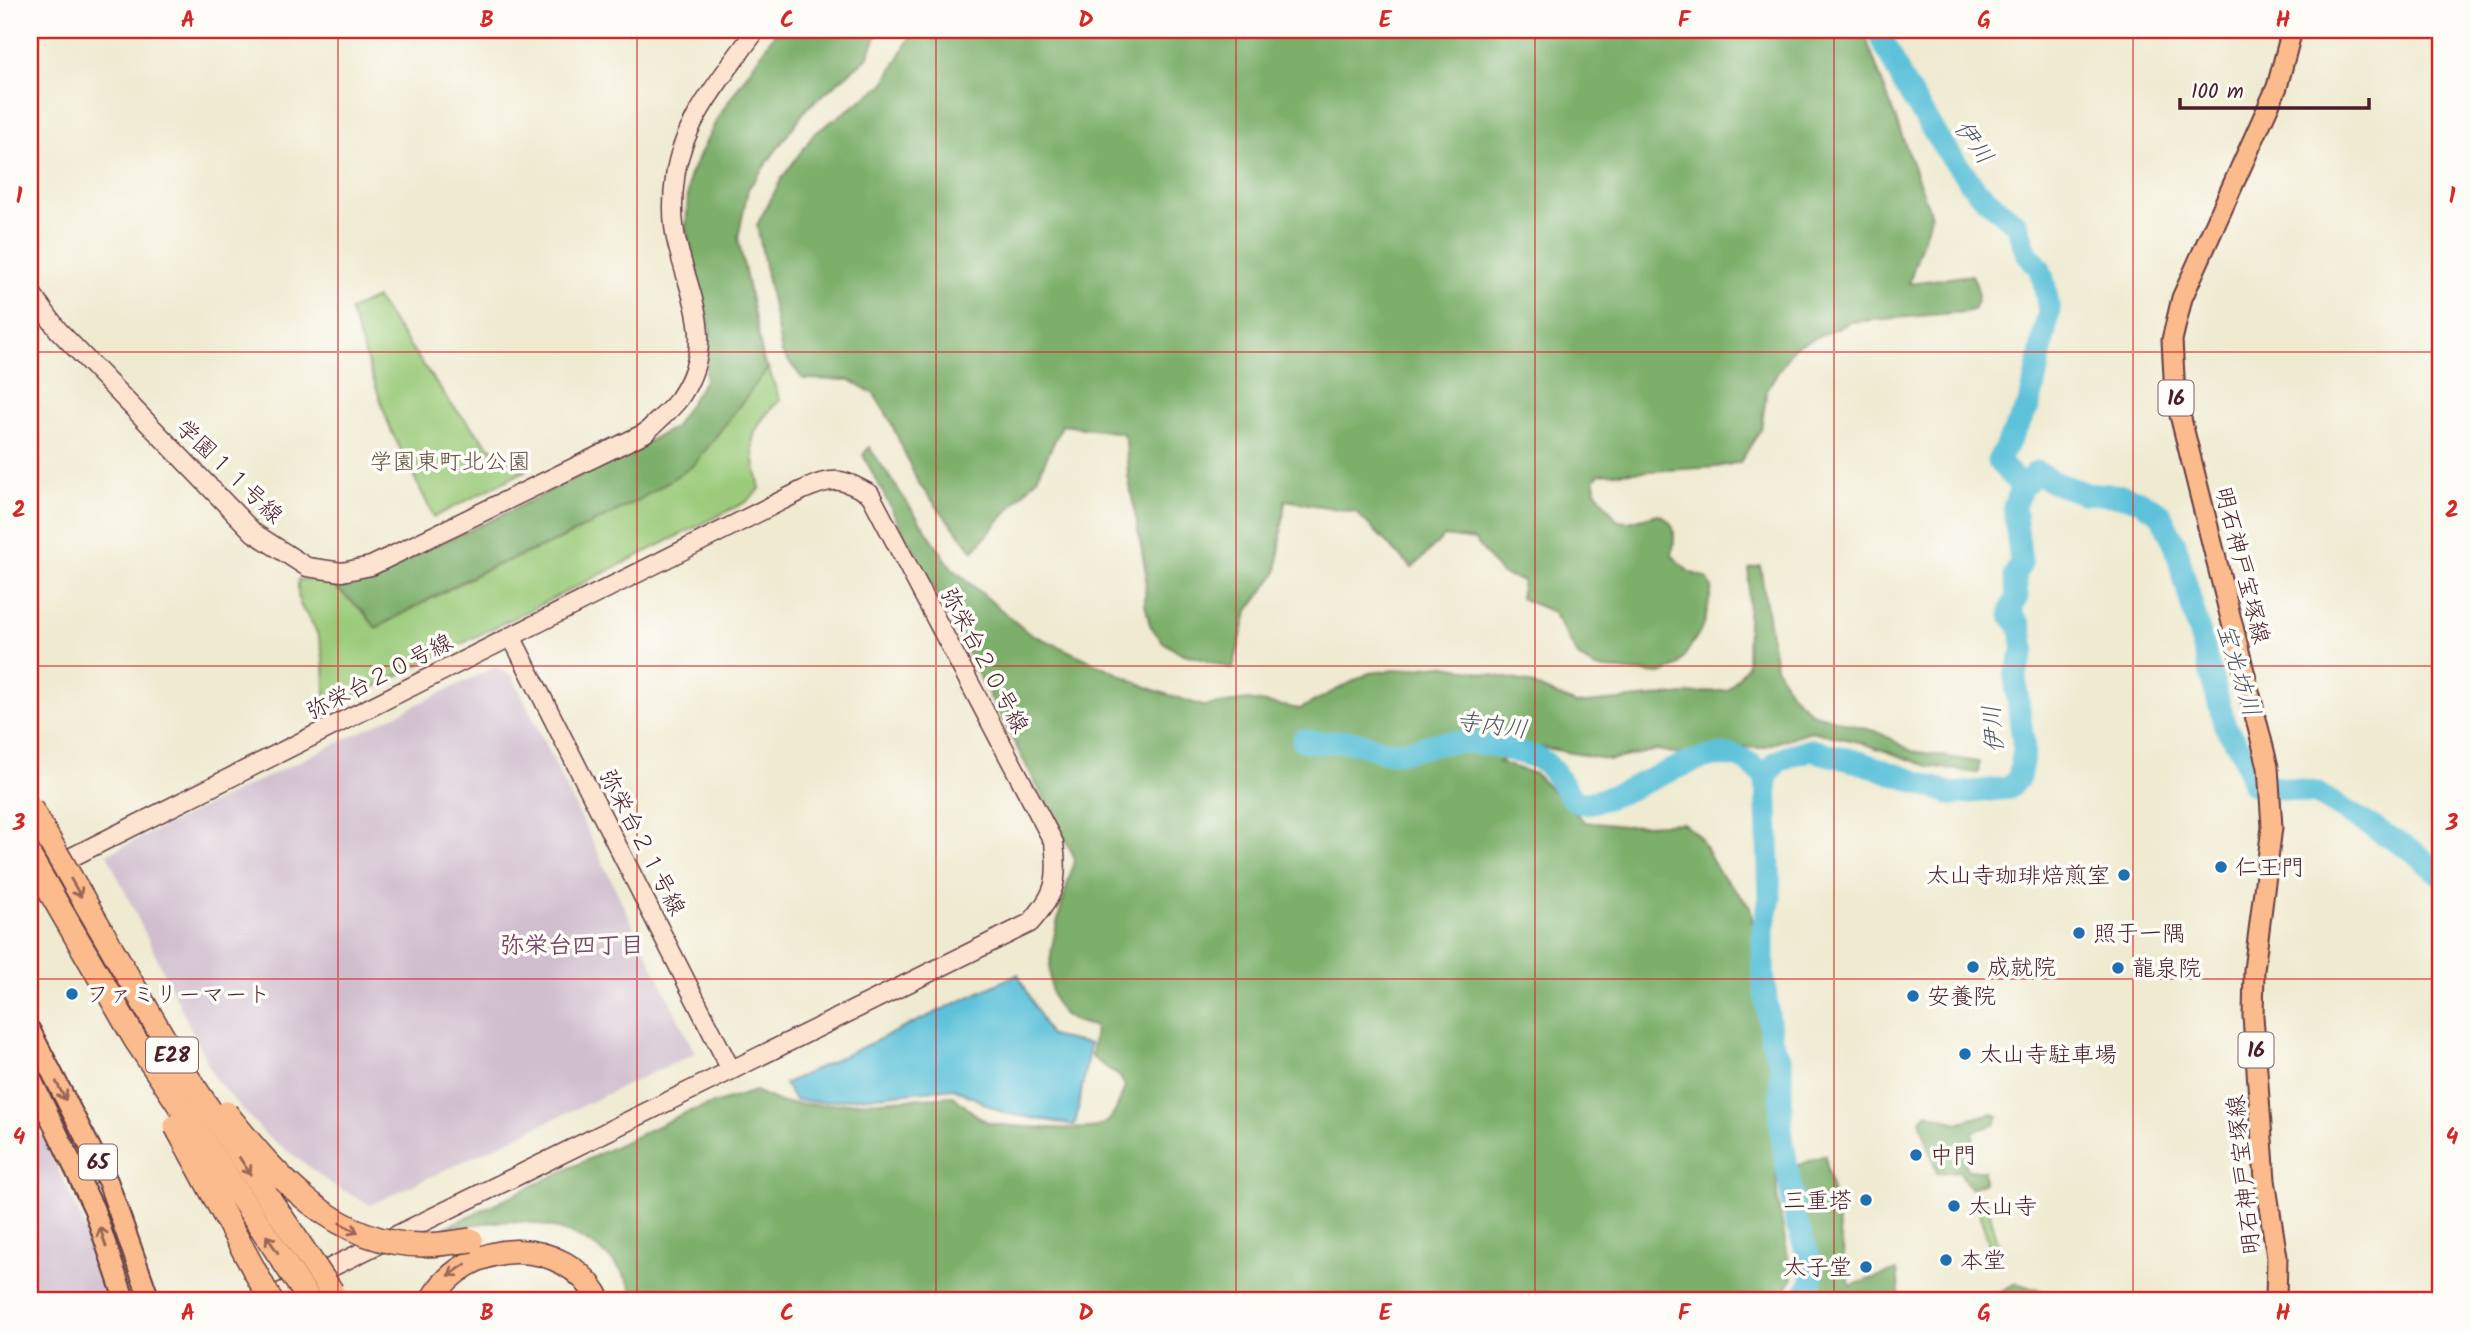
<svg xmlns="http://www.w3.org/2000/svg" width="2471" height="1331" font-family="Kalam,'Klee One',sans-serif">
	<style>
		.industrial { fill: #d0bdcd }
		.green { fill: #9bcb7a; stroke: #727552; stroke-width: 2 }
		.forest { fill: #7caf6a; stroke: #63674a; stroke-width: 2 }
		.water { fill: #5cc1d9; stroke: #537082; stroke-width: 2 }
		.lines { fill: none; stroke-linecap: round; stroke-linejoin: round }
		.river { stroke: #5cc1d9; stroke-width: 23 }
		.secondary-casing { stroke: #633d44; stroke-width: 21 }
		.primary-casing { stroke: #633d44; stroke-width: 23 }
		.highway-casing { stroke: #633d44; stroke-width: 26 }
		.secondary { stroke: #fde4d1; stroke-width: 18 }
		.primary { stroke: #fbbb8c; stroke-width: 19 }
		.highway { stroke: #fbbb8c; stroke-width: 23 }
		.highway-bridge-casing { stroke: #633d44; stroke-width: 26; stroke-linecap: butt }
		.highway-bridge { stroke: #fbbb8c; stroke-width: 23 }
		.oneway { stroke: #9a6557 }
		.grid { fill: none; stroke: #d62828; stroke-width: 2; stroke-opacity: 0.55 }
		.poi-dot { fill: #1f6fb2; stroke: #fdfcf7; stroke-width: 2.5 }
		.labels { text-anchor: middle; stroke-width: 7; stroke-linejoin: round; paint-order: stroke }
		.shield { fill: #fdfcf7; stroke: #806168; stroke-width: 2 }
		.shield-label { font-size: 21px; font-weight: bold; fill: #4a1f2b }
		.park-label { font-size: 23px; fill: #625343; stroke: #fdfcf7 }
		.street-label { font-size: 23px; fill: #4a1f2b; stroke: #fdfcf7 }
		.poi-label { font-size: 23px; fill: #4a1f2b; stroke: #fdfcf7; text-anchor: start }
		.water-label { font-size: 24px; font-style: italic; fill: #505868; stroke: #fdfcf7 }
		.neighbourhood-label { font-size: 24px; font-weight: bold; fill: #784867; stroke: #fdfcf7 }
		.neatline { fill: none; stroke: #d62828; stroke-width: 2.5 }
		.grid-label { font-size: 23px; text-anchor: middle; font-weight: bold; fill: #d62828 }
	</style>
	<rect width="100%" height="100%" fill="#fdfcf7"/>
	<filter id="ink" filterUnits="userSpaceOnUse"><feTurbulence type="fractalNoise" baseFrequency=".0143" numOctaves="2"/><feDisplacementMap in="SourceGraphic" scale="14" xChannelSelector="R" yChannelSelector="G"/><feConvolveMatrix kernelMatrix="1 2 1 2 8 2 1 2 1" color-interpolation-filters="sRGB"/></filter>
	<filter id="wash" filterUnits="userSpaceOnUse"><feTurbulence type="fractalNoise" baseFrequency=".00686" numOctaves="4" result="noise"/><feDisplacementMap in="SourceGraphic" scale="28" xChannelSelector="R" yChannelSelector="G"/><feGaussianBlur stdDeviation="1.57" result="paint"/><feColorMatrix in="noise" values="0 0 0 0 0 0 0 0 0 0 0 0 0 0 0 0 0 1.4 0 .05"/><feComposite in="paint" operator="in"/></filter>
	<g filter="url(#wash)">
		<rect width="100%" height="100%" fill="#efead0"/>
		<g class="industrial">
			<polygon points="495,667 512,675 695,1053 370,1205 333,1185 265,1134 215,1079 107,854"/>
			<polygon points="30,1110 80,1215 112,1301 30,1301"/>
		</g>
		<g class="green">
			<polygon points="376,298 451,404 488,445 525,471 434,517 390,428 350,310"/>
			<path d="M 768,368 L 780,400 C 744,433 751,446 760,489 L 746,502 L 325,712 C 325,688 326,658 318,635 C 307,607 296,615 298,579 L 329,582 L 363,611 L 376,628 L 483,571 L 559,540 L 639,500 L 694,465 Z"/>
			<polygon points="1986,1199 2000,1250 1991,1252 1977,1202"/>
		</g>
		<g class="forest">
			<polygon points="777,30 879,30 867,58 807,108 748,189 738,238 764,362 768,368 694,465 639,500 559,540 482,571 376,628 363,611 329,582 344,588 498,517 674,428 705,380 710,326 686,230 689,177 718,117"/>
			<path d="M 914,30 L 1863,30 L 1931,215 L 1909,283 L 1972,275 C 1978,288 1981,296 1973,310 L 1964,312 L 1851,322 L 1794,347 L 1767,389 L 1761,429 L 1740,462 L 1717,467 L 1599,474 L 1594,480 L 1595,490 L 1618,521 L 1629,522 L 1658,514 C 1678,523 1675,535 1672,555 L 1689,572 L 1707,578 L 1712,588 L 1704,625 L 1678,666 L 1661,674 L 1595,668 L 1578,656 L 1553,612 L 1520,598 L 1523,581 L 1500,573 L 1475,540 L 1444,536 L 1412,568 L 1356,512 L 1285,500 L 1277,572 L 1247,612 L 1233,669 L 1178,652 L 1162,641 L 1150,625 L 1145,604 L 1146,573 L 1128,475 L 1126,440 L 1122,433 L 1062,425 L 1037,478 L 973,551 L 918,483 L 890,420 L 874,394 L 850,380 L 803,379 L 782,353 L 757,225 L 782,178 L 814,134 L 884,84 Z"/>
			<path d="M 869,447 L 952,568 L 1027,632 L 1154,690 L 1203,706 L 1248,700 L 1300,709 L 1369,673 L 1442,665 L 1527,682 L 1576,704 L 1728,690 L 1747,667 L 1749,569 L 1760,566 L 1776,667 L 1790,692 L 1811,713 L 1878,732 L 1912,751 L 1979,762 L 1978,773 L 1928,766 L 1859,742 L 1811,731 L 1760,748 L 1721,746 L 1685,755 L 1657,750 L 1610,760 L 1534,746 L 1498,762 L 1535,774 L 1585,822 L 1624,826 L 1683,823 L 1699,836 L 1718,871 L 1750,906 L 1774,1070 L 1777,1196 L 1792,1278 L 1779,1301 L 637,1301 C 622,1254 573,1227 525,1222 C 499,1219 469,1226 444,1228 L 687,1112 L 755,1091 L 782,1103 L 820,1105 L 953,1096 C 963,1104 976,1117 988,1122 C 999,1127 1090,1131 1100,1126 C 1115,1121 1120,1099 1125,1086 L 1120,1077 L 1092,1057 L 1095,1027 C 1087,1024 1076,1023 1069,1018 C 1027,993 1066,895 1075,858 L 863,455 Z"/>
			<polygon points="1927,1113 1957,1123 1991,1113 1998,1116 1995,1125 1973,1131 1974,1144 1961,1151 1967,1170 1984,1170 1984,1183 1970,1188 1959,1171 1937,1173 1920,1120"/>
			<polygon points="1825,1155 1850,1286 1897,1270 1900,1301 1809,1301 1821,1289 1800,1222 1795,1167"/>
			<polygon points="2016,1283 2042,1291 2037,1301 1982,1301"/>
		</g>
		<polygon class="water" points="1018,974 1050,1036 1090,1044 1075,1125 1004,1113 954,1088 820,1102 795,1100 784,1084"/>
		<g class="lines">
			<g class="river">
				<polyline points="1878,30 1904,84 1939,140 1977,191 2017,225 2027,254 2039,267 2044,282 2049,311 2033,390 2028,407 1998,461 2022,487"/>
				<path d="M 1303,740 C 1321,746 1337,739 1355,742 C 1368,744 1378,752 1391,752 C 1409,753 1426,745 1443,743 C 1471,739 1506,748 1532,756 C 1559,763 1565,805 1585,803 C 1631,798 1699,743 1740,758 C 1750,762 1758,770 1766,777"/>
				<polyline points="1799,1301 1811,1284 1813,1269 1796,1222 1781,1131 1781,1062 1771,1039 1763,974 1763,928 1770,899 1766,777 1777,762 1793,754 1811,750 1862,763 1952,794 2009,788 2019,778 2024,750 2015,677 2024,649 2020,625 2011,615 2011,609 2017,597 2015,575 2021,563 2014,506 2022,487 2037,472 2052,482 2084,493 2124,496 2140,501 2160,513 2175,544 2225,726 2242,751 2253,784 2316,793 2414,852 2441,875"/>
			</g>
		</g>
	</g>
	<g filter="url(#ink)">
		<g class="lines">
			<defs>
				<g id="secondary">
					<path d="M 30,291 L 58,330 L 254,533 L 307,567 L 342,572 L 371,566 L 645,433 C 656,422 670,411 679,399 C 717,344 692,303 678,247 C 672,225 672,200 675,178 C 681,123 725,74 756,30"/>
					<polyline points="511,636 731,1070"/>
					<path d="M 52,867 L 803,490 C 835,476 841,478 870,494 L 1054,843 C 1059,881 1055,895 1030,923 L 263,1301"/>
				</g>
				<g id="primary">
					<polyline points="30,1030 108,1182 150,1301"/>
					<polyline points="30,1076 94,1209 125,1301"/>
					<polyline points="2276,1301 2277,1257 2265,1180 2253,1016 2254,970 2272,827 2268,767 2175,395 2172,340 2182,298 2277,87 2292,30"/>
				</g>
				<path id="highway" d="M 431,1301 C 467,1237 565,1233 600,1301"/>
			</defs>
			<use href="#secondary" class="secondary-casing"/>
			<use href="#primary" class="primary-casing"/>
			<use href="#highway" class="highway-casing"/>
			<use href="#secondary" class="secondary"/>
			<use href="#primary" class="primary"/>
			<use href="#highway" class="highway"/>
			<defs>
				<g id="highway-bridge">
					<polyline points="30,807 178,1063 332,1292"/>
					<polyline points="30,857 135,1039 310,1301"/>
					<path d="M 226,1113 C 276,1176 335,1245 423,1245 C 439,1245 455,1242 471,1240"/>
					<polyline points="176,1126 271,1301"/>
				</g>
			</defs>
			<use href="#highway-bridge" class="highway-bridge-casing"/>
			<use href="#highway-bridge" class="highway-bridge"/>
		</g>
		<defs><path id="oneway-shaft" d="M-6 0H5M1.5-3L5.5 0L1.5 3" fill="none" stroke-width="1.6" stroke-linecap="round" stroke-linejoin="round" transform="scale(1.75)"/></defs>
		<g class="oneway">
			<use href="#oneway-shaft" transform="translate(76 888) rotate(60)"/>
			<use href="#oneway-shaft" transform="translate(61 1091) rotate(63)"/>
			<use href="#oneway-shaft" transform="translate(245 1166) rotate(57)"/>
			<use href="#oneway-shaft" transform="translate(349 1228) rotate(28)"/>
			<use href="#oneway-shaft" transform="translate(103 1237) rotate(-108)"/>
			<use href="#oneway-shaft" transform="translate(272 1244) rotate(-124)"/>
			<use href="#oneway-shaft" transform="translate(457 1270) rotate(146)"/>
		</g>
	</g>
	<path class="grid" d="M 338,30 L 338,1301M 637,30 L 637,1301M 936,30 L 936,1301M 1236,30 L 1236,1301M 1535,30 L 1535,1301M 1834,30 L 1834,1301M 2133,30 L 2133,1301M 30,352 L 2441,352M 30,666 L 2441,666M 30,979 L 2441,979"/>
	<g class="poi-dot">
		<circle cx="2221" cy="867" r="7"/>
		<circle cx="2124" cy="875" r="7"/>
		<circle cx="2079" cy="933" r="7"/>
		<circle cx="1973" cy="967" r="7"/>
		<circle cx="2118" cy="968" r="7"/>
		<circle cx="72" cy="994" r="7"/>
		<circle cx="1913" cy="996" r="7"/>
		<circle cx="1965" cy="1054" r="7"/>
		<circle cx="1916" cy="1155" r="7"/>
		<circle cx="1866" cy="1200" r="7"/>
		<circle cx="1954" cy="1206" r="7"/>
		<circle cx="1946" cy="1260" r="7"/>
		<circle cx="1866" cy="1267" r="7"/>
	</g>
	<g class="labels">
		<g class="shield">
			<rect x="2158.5" y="380.5" width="35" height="35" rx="5"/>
			<rect x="2238.5" y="1032.5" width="35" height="35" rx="5"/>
			<rect x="146" y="1037.5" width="52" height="35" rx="5"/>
			<rect x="79" y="1144.5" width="38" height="35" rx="5"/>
		</g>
		<g class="shield-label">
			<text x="2176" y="405">16</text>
			<text x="2256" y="1057">16</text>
			<text x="172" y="1062">E28</text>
			<text x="98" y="1169">65</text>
		</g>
		<g class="park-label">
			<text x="450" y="469">学園東町北公園</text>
		</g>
		<g class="street-label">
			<text transform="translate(230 471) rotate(44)" y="8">学園１１号線</text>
			<text transform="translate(2243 565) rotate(76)" y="8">明石神戸宝塚線</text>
			<text transform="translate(985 660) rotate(62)" y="8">弥栄台２０号線</text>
			<text transform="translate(379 676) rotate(-27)" y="8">弥栄台２０号線</text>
			<text transform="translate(643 842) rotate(63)" y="8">弥栄台２１号線</text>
			<text transform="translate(2243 1175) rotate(-96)" y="8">明石神戸宝塚線</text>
		</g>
		<g class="poi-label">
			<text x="2235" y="875">仁王門</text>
			<text x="2110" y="883" text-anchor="end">太山寺珈琲焙煎室</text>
			<text x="2093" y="941">照于一隅</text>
			<text x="1987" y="975">成就院</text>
			<text x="2132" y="976">龍泉院</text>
			<text x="86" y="1002">ファミリーマート</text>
			<text x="1927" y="1004">安養院</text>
			<text x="1979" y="1062">太山寺駐車場</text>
			<text x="1930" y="1163">中門</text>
			<text x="1852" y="1208" text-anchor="end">三重塔</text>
			<text x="1968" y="1214">太山寺</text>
			<text x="1960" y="1268">本堂</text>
			<text x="1852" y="1275" text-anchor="end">太子堂</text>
		</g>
		<g class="water-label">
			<text transform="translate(1974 142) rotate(54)" y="8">伊川</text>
			<text transform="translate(2239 670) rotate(73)" y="8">宝光坊川</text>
			<text transform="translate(1492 725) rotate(7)" y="8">寺内川</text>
			<text transform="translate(1993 729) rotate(-95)" y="8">伊川</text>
		</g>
		<g class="neighbourhood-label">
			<text x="572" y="953">弥栄台四丁目</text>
		</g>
	</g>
	<rect width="2471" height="1331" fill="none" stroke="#fdfcf7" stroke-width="77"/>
	<path d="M2180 98v10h189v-10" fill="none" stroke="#4a1f2b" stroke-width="3.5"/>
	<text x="2191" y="98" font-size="21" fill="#4a1f2b" stroke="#fdfcf7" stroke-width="5" paint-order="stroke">100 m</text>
	<rect x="38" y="38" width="2394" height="1254" class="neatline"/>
	<g class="grid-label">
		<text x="188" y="27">A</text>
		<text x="487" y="27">B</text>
		<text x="787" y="27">C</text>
		<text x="1086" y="27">D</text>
		<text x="1385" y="27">E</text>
		<text x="1684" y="27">F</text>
		<text x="1984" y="27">G</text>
		<text x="2283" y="27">H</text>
		<text x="19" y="203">1</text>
		<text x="2452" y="203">1</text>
		<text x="19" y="517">2</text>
		<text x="2452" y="517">2</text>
		<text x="19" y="830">3</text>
		<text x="2452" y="830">3</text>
		<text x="19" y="1144">4</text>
		<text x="2452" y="1144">4</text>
		<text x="188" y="1320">A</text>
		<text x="487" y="1320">B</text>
		<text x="787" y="1320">C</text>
		<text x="1086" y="1320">D</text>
		<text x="1385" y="1320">E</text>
		<text x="1684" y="1320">F</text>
		<text x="1984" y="1320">G</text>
		<text x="2283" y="1320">H</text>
	</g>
</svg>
